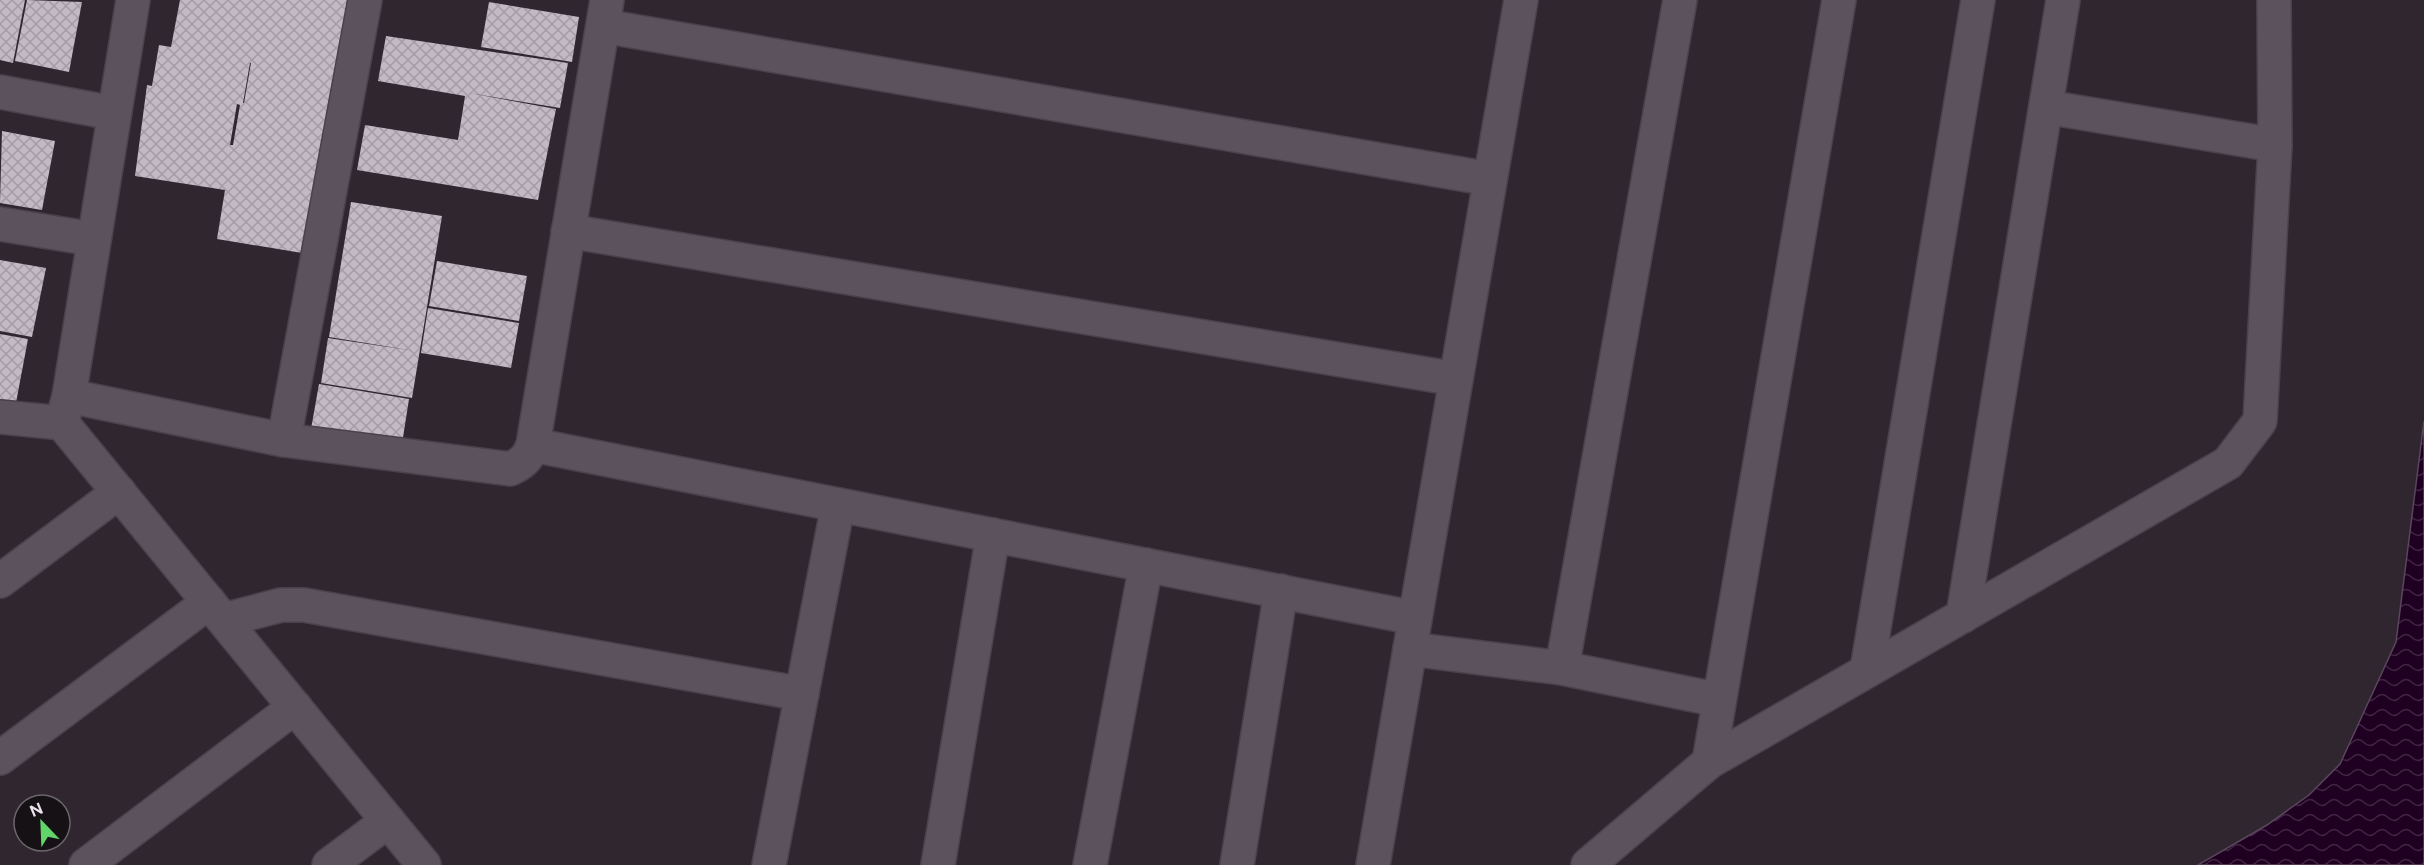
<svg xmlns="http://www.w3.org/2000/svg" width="2424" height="865" font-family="Figtree,sans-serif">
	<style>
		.water { fill: url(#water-waves); stroke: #5c455e; stroke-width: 1.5 }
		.building { fill: url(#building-cross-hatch); fill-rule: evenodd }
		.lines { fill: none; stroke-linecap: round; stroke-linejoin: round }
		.minor-casing { stroke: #4a424a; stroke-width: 36 }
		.minor { stroke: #5c525d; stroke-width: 33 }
	</style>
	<defs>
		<pattern id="water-waves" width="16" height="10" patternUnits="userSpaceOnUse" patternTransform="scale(1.5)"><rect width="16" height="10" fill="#1f0022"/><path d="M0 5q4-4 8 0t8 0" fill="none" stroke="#402542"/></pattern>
		<pattern id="building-cross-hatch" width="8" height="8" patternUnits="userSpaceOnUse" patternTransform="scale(1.5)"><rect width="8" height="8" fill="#c3b8c4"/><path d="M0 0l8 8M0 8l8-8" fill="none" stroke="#a49ba4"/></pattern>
	</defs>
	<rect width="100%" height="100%" fill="#2f262f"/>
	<polygon class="water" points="2424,421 2424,865 2198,865 2267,825 2309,795 2340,764 2396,642"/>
	<g class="building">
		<polygon points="0,0 25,0 13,63 0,60"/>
		<polygon points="27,0 82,2 69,72 15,61"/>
		<path d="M 180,0 L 353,0 L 308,254 L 217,239 L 225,190 L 135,176 L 147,85 L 152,86 L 159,45 L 171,47 ZM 250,63 L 251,63 L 244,103 L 243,103 ZM 237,104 L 240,105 L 233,145 L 230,145 Z"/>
		<polygon points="489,2 579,17 572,62 481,47"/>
		<polygon points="386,36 568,63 560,108 469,93 556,109 538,200 357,170 365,125 458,140 465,96 378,81"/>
		<polygon points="2,131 55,141 42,210 0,203"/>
		<polygon points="351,202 442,216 412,398 321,383 328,338 415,351 329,337"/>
		<polygon points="0,260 46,268 32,337 0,331"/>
		<polygon points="437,261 527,276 519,321 429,306"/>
		<polygon points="428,308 519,323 511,368 421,353"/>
		<polygon points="0,334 28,339 15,408 0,405"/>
		<polygon points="319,384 409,399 402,444 311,429"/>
	</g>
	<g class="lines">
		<defs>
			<g id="minor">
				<polyline points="603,26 1490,179"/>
				<polyline points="0,92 113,113"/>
				<polyline points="2046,107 2275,145"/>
				<polyline points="0,224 93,239"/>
				<polyline points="568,231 1456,379"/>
				<path d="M 69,396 L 284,440 L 510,469 C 523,463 528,458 533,445 L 607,0"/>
				<polyline points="0,417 62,423 424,865"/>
				<polyline points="63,418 69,396 133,0"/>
				<polyline points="284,440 365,0"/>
				<polyline points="533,445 1415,618"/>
				<polyline points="0,581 119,492"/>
				<polyline points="1963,616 2063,0"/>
				<polyline points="224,620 281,605 304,605 802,694"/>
				<polyline points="1410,649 1562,668 1719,700"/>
				<polyline points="1562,668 1680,0"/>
				<polyline points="1867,670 1978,0"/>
				<polyline points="0,758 209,602"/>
				<polyline points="1709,762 1839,0"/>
				<polyline points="86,865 295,707"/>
				<polyline points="329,865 388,821"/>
				<polyline points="769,865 838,505"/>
				<polyline points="938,865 993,535"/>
				<polyline points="1090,865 1146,565"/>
				<polyline points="1237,865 1281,591"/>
				<polyline points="1373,865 1521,0"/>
				<polyline points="1588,865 1709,762 2228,463 2260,421 2275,145 2274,0"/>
			</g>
		</defs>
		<use href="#minor" class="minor-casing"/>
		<use href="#minor" class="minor"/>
	</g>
	<g transform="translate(42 823) rotate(337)"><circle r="28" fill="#151115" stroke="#6b666b" stroke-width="1.5"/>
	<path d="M0-4.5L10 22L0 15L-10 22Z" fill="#61d46a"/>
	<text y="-9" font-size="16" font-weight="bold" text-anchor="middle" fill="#ebe5eb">N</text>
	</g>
</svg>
